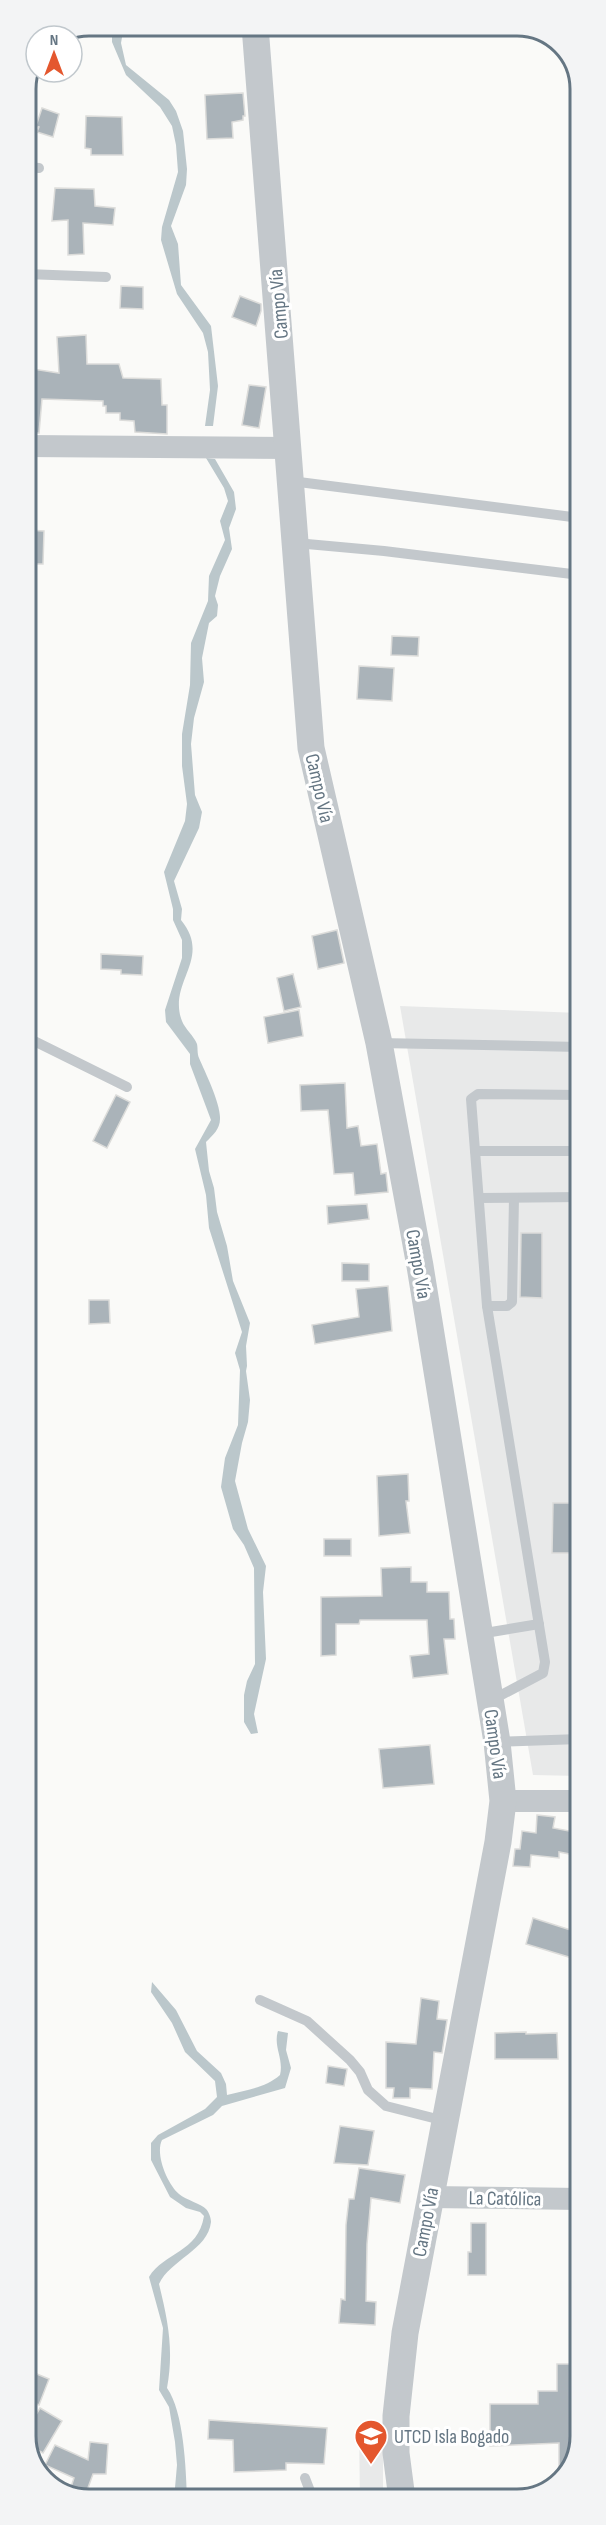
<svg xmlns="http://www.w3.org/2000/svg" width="606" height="2525" font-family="'Sofia Sans Condensed',sans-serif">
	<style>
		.built { fill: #e8e9e9 }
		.water { fill: #bbc7cb }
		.building { fill: #aab3b9; stroke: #dcdcda; stroke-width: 1.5 }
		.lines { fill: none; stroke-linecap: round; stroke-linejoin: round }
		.service { stroke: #c3c8cc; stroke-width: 10 }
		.minor { stroke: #c3c8cc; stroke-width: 22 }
		.tertiary { stroke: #c3c8cc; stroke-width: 27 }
		.labels { text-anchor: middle; stroke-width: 6; stroke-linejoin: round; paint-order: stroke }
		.street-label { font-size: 20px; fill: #657683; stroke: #fff }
		.poi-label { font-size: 20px; fill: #657683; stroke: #fff; text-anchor: start }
		.rim { fill: none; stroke: #657683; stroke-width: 3 }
	</style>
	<rect width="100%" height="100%" fill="#fafaf8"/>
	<g class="built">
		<polygon points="400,1006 580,1013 580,1776 533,1775"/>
		<polygon points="359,2432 383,2432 383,2499 360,2499"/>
	</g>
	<g class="water">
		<polygon points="112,26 124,26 121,43 126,65 169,100 176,111 183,131 187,169 186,185 171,226 178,244 181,285 211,326 218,386 213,426 205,426 210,390 208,352 203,333 177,294 161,240 162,227 178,172 176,145 172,126 160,107 126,75 112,42"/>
		<path d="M 206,458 L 215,459 L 234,492 L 236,509 L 229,528 L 232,549 L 220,576 L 215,596 L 218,605 L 217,616 L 209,623 L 202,658 L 204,682 L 194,718 L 191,744 L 195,795 L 202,812 L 199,828 L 174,881 L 182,909 L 181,920 C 213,959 167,982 182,1021 C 185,1029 194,1036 197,1044 C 198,1049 197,1053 199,1058 C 205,1072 221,1104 220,1119 C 220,1129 213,1135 206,1142 L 209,1171 L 214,1188 L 217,1212 L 227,1246 L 233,1281 L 250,1323 L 246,1346 L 247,1366 L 246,1371 L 250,1400 L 248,1422 L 242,1443 L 235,1481 L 248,1529 L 266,1566 L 263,1592 L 266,1659 L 254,1714 L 258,1733 L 251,1734 L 244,1722 L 244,1695 L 247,1681 L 255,1664 L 254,1568 L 244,1545 L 233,1529 L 221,1487 L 225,1458 L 238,1425 L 240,1370 L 235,1353 L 242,1332 L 209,1228 L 206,1195 L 195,1149 L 211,1120 L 190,1064 L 190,1054 L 166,1022 L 165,1010 L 182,958 L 182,940 L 173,920 L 173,909 L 164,872 L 185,821 L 187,804 L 182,766 L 182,734 L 190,685 L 191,643 L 208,601 L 209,576 L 225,540 L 220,521 L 228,501 L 224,488 Z"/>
		<path d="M 152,1982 L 176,2010 L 197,2051 L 221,2073 L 226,2084 L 227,2095 C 246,2090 265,2088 280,2075 C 284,2059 273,2046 278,2031 L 288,2033 L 286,2050 L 291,2068 L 285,2088 L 222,2106 L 213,2115 L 162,2140 C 155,2154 167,2184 179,2194 C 186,2200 202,2204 206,2209 C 209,2212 211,2218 211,2222 C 208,2250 170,2260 159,2284 C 168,2321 174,2350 167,2388 C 184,2412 186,2469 187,2499 L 174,2499 L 177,2465 L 175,2442 L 169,2407 L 159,2390 L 163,2328 L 149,2277 C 164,2252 198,2253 204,2216 L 200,2212 L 186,2208 L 170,2197 L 151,2160 L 151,2143 L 158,2135 L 205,2109 L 217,2097 L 215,2081 L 185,2052 L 172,2023 L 151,1992 Z"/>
	</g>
	<g class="building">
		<polygon points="243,93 245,116 243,116 243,120 232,122 233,138 207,139 205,95"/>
		<polygon points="42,108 59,114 53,137 37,132 39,127 36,126"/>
		<polygon points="86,116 122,117 123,155 91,155 91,149 85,148"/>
		<polygon points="55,188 94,189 95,206 115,208 113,225 83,223 84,254 68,255 68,220 52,221"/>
		<polygon points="121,286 143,287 143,309 120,308"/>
		<polygon points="240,296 261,304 261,311 256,326 232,317"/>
		<polygon points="86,335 87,364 119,364 123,378 161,379 162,405 167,405 167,434 135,432 134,421 120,420 120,413 106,413 106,406 103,406 103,401 42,399 39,433 26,433 26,376 32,377 33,369 59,373 57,337"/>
		<polygon points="249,385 266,387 259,428 242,425"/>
		<polygon points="26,530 44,531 43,564 26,564"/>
		<polygon points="392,636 419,637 418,656 391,655"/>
		<polygon points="359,666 394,668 392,701 357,699"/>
		<polygon points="337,930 344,963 318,969 312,936"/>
		<polygon points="101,954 143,956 142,975 121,974 121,970 101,969"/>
		<polygon points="293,974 301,1007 284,1011 277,978"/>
		<polygon points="299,1010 303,1036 268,1043 264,1017"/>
		<polygon points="345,1083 347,1128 358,1126 361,1146 377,1144 381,1174 386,1173 388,1192 355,1195 353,1173 334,1174 328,1110 301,1111 300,1085"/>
		<polygon points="116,1095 130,1102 107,1148 93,1141"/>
		<polygon points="367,1204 369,1219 328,1224 327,1206"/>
		<polygon points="521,1233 542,1233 542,1298 520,1297"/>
		<polygon points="342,1263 369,1264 369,1281 342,1281"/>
		<polygon points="388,1286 392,1331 315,1344 312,1325 359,1317 356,1289"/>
		<polygon points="89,1300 109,1300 110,1323 89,1324"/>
		<polygon points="408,1474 409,1501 406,1501 410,1533 379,1536 377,1476"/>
		<polygon points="553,1503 580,1503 580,1553 552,1553"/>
		<rect x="324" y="1539" width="27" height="17"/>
		<polygon points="411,1567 411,1582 427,1582 427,1592 449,1592 450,1619 454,1619 455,1639 444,1639 448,1674 413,1678 410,1656 429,1654 427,1620 360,1620 359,1624 336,1624 336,1655 321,1656 321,1597 382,1596 381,1568"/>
		<polygon points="430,1745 434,1784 383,1788 379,1749"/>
		<polygon points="537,1815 555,1817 553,1828 580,1833 580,1856 559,1852 559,1858 531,1855 530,1867 513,1866 515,1849 520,1849 522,1831 536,1833"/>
		<polygon points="533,1918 580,1933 572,1958 526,1944"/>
		<polygon points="421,1998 439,2001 437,2019 447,2020 442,2053 434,2052 432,2089 410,2088 410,2098 393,2098 394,2088 386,2088 386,2042 416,2044"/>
		<polygon points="526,2032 526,2034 557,2033 558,2059 495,2059 495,2033"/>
		<polygon points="328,2066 347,2069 344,2086 326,2083"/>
		<polygon points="340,2126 374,2131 368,2165 334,2163"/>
		<polygon points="359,2168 405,2175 400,2203 371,2198 367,2244 366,2301 376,2302 375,2325 339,2323 341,2299 345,2300 346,2225 349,2199 354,2199"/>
		<polygon points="471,2223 486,2223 486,2275 468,2275 468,2252 471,2252"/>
		<polygon points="557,2364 575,2364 575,2426 580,2426 580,2436 565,2477 559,2481 559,2443 490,2446 490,2404 538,2404 538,2391 557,2391"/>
		<polygon points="27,2370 49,2379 39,2405 27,2400"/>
		<polygon points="40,2408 62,2421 43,2453 27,2444 27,2430"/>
		<polygon points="209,2420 327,2428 324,2464 286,2463 286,2470 234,2472 233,2440 208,2439"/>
		<polygon points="90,2442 108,2444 106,2474 93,2474 85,2496 70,2490 74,2478 45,2465 55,2445 88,2460"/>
	</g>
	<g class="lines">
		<g class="service">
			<polyline points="26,167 39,168"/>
			<polyline points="26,274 106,277"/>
			<polyline points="291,481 580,518"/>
			<polyline points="296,543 384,551 580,575"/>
			<polyline points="26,1037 127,1087"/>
			<polyline points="379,1043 580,1047"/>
			<polyline points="475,1151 580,1151"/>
			<polyline points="479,1198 580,1197"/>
			<polyline points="487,1306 507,1306 512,1302 514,1198"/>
			<polyline points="479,1634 539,1624"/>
			<polyline points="490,1701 543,1673 545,1662 487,1306 471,1099 478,1094 580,1095"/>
			<polyline points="497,1742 580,1739"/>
			<polyline points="260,2000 307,2021 350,2060 360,2072 368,2090 386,2106 445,2121"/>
			<polyline points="305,2478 313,2499"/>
		</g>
		<g class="minor">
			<polyline points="26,446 289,448"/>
			<polyline points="503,1801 580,1801"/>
			<polyline points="429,2197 580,2199"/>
		</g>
		<polyline class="tertiary" points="255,26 311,748 379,1043 420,1266 497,1742 503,1801 498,1842 405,2333 396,2416 396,2453 402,2499"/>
	</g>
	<defs>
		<symbol id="university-pin" viewBox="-11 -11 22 30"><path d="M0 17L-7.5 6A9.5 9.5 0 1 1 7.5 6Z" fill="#e4572e" stroke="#fff"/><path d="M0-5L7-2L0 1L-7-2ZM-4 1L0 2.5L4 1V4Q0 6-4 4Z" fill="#fff"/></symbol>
	</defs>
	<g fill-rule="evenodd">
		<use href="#university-pin" x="352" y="2417" width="38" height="52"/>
	</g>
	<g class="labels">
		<g class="street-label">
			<text transform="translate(278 304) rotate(-95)" y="7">Campo Vía</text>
			<text transform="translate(320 788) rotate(77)" y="7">Campo Vía</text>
			<text transform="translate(419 1264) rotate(80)" y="7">Campo Vía</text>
			<text transform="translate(496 1744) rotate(82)" y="7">Campo Vía</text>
			<text transform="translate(505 2198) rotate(1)" y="7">La Católica</text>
			<text transform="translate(425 2222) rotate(-79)" y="7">Campo Vía</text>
		</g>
		<g class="poi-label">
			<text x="394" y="2443">UTCD Isla Bogado</text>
		</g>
	</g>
	<path d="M0 0H606V2525H0ZM89 36H517A53 53 0 0 1 570 89V2436A53 53 0 0 1 517 2489H89A53 53 0 0 1 36 2436V89A53 53 0 0 1 89 36Z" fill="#f3f4f5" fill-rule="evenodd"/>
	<path class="rim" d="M89 36H517A53 53 0 0 1 570 89V2436A53 53 0 0 1 517 2489H89A53 53 0 0 1 36 2436V89A53 53 0 0 1 89 36Z"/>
	<g transform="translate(54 54)"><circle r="28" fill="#ffffff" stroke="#c1c8cd" stroke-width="1.5"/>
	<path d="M0-4.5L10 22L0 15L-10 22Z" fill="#e4572e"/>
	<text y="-9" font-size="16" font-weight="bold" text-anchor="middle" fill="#657683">N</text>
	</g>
</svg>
